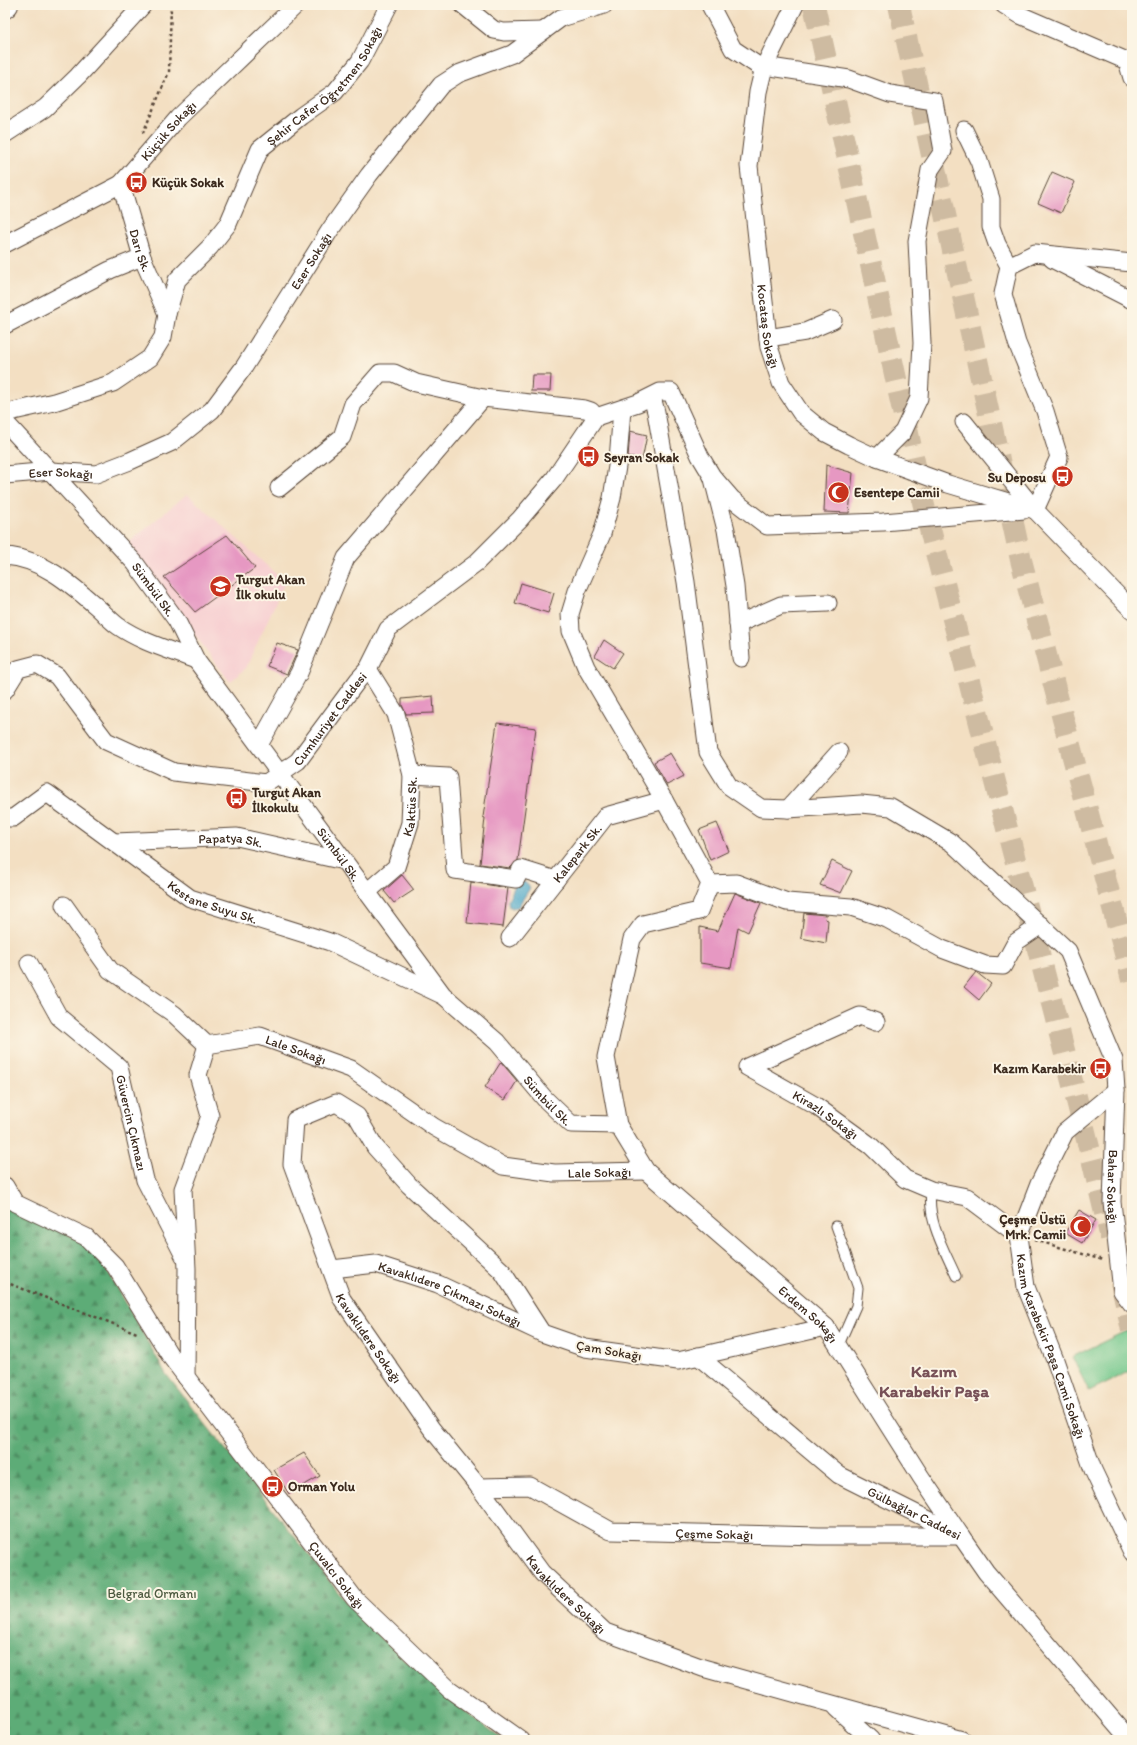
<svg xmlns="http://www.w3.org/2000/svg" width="1137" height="1745" font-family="Itim,sans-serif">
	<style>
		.built { fill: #f7cfd1 }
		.forest { fill: url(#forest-firs); stroke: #4c6b4a }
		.garden { fill: #72c78b; stroke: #567854 }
		.water { fill: #49a6c8; stroke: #426873 }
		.building { fill: #e698c2 }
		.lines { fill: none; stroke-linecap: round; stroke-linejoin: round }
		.primary-tunnel { stroke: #cebba1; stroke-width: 22; stroke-dasharray: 22 11; stroke-linecap: butt }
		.service-casing { stroke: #574537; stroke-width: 11 }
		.minor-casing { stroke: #574537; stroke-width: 19 }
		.tertiary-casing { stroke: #574537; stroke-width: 24 }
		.path { stroke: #574537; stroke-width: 2.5; stroke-dasharray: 3 3; stroke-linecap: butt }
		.service { stroke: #fff; stroke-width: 9 }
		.minor { stroke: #fff; stroke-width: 17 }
		.tertiary { stroke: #fff; stroke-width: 22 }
		.labels { text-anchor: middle; stroke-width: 4; stroke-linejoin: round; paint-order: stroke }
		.street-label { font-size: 13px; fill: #3b2a1e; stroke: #fcf5e5 }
		.poi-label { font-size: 13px; font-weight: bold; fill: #3b2a1e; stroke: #fcf5e5; text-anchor: start }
		.park-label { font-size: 13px; fill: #4c593f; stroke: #fcf5e5 }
		.district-label { font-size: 17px; font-weight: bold; fill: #775057; stroke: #fcf5e5 }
	</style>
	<defs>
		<pattern id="forest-firs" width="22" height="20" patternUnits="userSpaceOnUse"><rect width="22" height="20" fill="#5dac77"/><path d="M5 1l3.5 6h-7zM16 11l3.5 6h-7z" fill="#4e8c61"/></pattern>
	</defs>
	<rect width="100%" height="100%" fill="#fcf5e5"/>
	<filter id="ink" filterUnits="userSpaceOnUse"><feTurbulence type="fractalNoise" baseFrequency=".025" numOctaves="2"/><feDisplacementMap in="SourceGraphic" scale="8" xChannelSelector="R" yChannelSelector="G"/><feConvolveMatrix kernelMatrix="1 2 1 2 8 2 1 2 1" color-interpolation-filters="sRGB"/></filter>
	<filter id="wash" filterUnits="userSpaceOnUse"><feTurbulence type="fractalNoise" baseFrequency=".012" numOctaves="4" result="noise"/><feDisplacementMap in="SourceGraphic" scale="16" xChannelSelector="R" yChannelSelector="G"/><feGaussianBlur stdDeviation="0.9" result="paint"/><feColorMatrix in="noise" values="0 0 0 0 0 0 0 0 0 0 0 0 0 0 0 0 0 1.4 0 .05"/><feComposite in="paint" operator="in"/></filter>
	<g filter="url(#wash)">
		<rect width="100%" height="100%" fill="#f3dfc2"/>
		<polygon class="built" points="187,494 285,582 246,668 230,682 127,544"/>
		<polygon class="forest" points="5,1197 85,1244 110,1275 166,1374 346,1602 377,1634 446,1697 504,1740 5,1740"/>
		<polygon class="garden" points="1132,1328 1132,1370 1089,1391 1072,1357"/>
		<polygon class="water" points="522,881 528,884 530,888 518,907 512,908 509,906 508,901 515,885"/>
		<g id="blocks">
			<g class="building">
				<polygon points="1052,172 1075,182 1061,213 1038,203"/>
				<polygon points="532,375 551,375 550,391 531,391"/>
				<polygon points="630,431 647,435 642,460 628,457"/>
				<polygon points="826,465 853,473 849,513 824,512"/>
				<polygon points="227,535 255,568 195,612 164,577"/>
				<polygon points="521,583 554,593 548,613 515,603"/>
				<polygon points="604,640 623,653 613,668 595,656"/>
				<polygon points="277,643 298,650 287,674 267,666"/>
				<polygon points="433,696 434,713 406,714 402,705 402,699"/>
				<polygon points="497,723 536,728 518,860 510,868 480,864 485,818 483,817"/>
				<polygon points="670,753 684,776 667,785 654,762"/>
				<polygon points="717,823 729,851 710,860 699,830"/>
				<polygon points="832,861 852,871 841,893 820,885"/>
				<polygon points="402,875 414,890 394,903 384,891"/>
				<polygon points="471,882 508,888 503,927 467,923"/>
				<polygon points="735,893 761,903 748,932 738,927 731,968 700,963 700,927 718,931"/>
				<polygon points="804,913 826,915 825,919 828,920 826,943 801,938"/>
				<polygon points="976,972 991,984 979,1000 964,987"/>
				<polygon points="501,1062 517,1081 505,1100 485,1087"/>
				<polygon points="1079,1210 1096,1220 1082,1243 1065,1233"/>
				<polygon points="304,1453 320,1476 289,1494 274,1470"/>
			</g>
		</g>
	</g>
	<g filter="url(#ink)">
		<use href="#blocks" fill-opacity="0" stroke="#574537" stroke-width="1"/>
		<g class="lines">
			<g class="primary-tunnel">
				<polyline points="814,5 923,502 1093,1163 1111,1238"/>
				<polyline points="899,5 1021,560 1132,980"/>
				<polyline points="1121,1282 1132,1330"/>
			</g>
			<defs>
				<g id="service">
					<path d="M 931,1190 C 927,1221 944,1249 956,1276"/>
					<polyline points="836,1226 858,1288 856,1306 838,1347"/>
				</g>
				<g id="minor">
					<polyline points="463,5 494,30 504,32 542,31"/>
					<polyline points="710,5 733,49 757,65 849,79 890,94 934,101 943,151 930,170 917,241 922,343 919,398 903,432 877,458"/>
					<path id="s1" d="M 795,5 L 764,67 L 758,92 L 749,166 L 769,347 L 781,383 L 801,413 L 824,432 L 849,445 L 877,458 L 948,484 L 1035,510"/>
					<polyline points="1004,5 1020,15 1127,61 1132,78"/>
					<polyline points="964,130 979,161 991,199 991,227 997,244 1009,266"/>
					<polyline points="5,134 45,108 78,76 143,5"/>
					<path id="s2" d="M 121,184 L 142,257 L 167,314"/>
					<path id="s3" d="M 5,244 L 121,184 L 178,118 L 296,5"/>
					<polyline points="1052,259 1132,300"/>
					<polyline points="5,325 110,270 142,257"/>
					<polyline points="768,338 805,332 833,320"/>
					<path id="s4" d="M 652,397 L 656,412 L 686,582 L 708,752 L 729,786 L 761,808 L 788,809 L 861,804 L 891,807 L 952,843 L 1068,951 L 1114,1060 L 1116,1090 L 1112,1202 L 1122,1291 L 1132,1304"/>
					<path id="s5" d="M 622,409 L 618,460 L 612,498 L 602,534 L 577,591 L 570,614 L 571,631 L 586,667 L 664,800 L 710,884 L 699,911 L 643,924 L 632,939 L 606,1057 L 618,1125 L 646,1171 L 826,1327 L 921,1477 L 961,1536"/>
					<path id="s6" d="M 5,413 L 54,402 L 113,383 L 150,358 L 163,337 L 167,314 L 177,280 L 210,247 L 228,224 L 260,149 L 301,116 L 335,92 L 360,61 L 389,5"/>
					<polyline points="596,417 638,403 660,392 671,392 700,456 712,476 732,499 767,526 883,522 1024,510"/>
					<path id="s7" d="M 5,422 L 135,563 L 177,621 L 196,660 L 443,995 L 497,1042 L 545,1099 L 571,1124 L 618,1125"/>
					<polyline points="964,422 1035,510 1132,610"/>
					<path id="s8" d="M 5,475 L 51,471 L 96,474 L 130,461 L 172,442 L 212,410 L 244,367 L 330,230 L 369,175 L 441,85 L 458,74 L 512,54 L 561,18 L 604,5"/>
					<polyline points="713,479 726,530 735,586 741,658"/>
					<polyline points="279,488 342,437 353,404 380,373 394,373 416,383 483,398 585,409 591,411 596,417"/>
					<polyline points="1035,510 1059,457 1045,411 1017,343 1003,294 1009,266 1035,253 1132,263"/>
					<path d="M 5,556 C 41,558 71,584 97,607 C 104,613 110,620 118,626 C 141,642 170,650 196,660"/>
					<polyline points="738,624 781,605 828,603"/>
					<path id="s9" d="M 5,690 L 18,669 L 37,664 L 57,676 L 106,741 L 174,772 L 266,783 L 298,761 L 358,680 L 368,669 L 388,629 L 476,563 L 520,519 L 554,479 L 596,417"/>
					<polyline points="259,745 299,673 346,558 483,398"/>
					<polyline points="412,775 448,777 455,870 516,879 521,869 556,880"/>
					<polyline points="788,809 839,752"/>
					<path id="s10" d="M 5,818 L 13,818 L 47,793 L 190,898 L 330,942 L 442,995"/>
					<path id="s11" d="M 115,842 L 237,837 L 344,861"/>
					<polyline points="710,884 736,883 787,902 851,907 887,919 942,949 985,965 1003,966 1016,942 1041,925"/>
					<path id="s12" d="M 367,892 L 396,867 L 410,823 L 412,775 L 396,714 L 368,669"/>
					<polyline points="64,905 110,970 174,1014 207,1045"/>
					<path id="s13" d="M 510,938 L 606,816 L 664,800"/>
					<path id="s14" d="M 29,963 L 59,1017 L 119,1067 L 145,1180 L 184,1256"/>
					<path id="s15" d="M 876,1022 L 860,1016 L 747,1067 L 816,1106 L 871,1146 L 905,1179 L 931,1190 L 967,1197 L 1019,1236"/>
					<path id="s16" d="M 1116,1090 L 1065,1132 L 1039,1184 L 1019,1236 L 1026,1287 L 1055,1360 L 1093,1470 L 1132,1552"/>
					<path id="s17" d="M 5,1186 L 15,1203 L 86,1237 L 115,1266 L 171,1357 L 355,1599 L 449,1689 L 521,1740"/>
					<path id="s18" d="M 332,1269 L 376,1264 L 438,1284 L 542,1333"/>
					<path id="s19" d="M 826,1327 L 678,1361 L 585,1348 L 542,1333 L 502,1271 L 409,1185 L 375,1147 L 357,1116 L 336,1103 L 295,1120 L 292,1164 L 342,1299 L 431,1428 L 479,1487 L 542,1573 L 605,1632 L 703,1668 L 962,1740"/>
					<path id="s20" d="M 698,1356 L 839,1475 L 961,1536 L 986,1572 L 1130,1740"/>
					<path id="s21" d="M 186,1377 L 187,1269 L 183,1189 L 210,1116 L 198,1075 L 207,1045 L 260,1036 L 351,1069 L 434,1127 L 503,1166 L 554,1173 L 646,1171"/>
					<path id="s22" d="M 479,1487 L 530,1486 L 611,1531 L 819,1536 L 957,1536"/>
					<polyline points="836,1708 871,1740"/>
				</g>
				<polyline id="tertiary" points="5,7 7,5"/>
			</defs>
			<use href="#service" class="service-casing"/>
			<use href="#minor" class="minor-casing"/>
			<use href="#tertiary" class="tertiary-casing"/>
			<g class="path">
				<polyline points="143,133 169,72 171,5"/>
				<polyline points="1035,1240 1103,1260"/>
				<polyline points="5,1282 137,1333"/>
			</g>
			<use href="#service" class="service"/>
			<use href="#minor" class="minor"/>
			<use href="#tertiary" class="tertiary"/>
		</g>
	</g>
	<defs>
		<symbol id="bus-disc" viewBox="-11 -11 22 22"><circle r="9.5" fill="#c8321e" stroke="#fcf5e5"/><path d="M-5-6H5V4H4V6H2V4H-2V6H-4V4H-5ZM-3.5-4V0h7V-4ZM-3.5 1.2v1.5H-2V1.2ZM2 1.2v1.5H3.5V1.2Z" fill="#fff"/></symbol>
		<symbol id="mosque-disc" viewBox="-11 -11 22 22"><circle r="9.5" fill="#c8321e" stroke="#fcf5e5"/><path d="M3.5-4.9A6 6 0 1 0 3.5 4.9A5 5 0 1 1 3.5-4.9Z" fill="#fff"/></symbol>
		<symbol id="school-disc" viewBox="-11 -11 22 22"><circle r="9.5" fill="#c8321e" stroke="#fcf5e5"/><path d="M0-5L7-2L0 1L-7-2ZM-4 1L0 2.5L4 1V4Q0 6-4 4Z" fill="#fff"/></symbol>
	</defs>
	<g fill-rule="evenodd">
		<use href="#bus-disc" x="124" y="170" width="25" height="25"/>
		<use href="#bus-disc" x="576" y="444" width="25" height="25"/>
		<use href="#bus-disc" x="1050" y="464" width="25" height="25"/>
		<use href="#mosque-disc" x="826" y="480" width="25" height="25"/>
		<use href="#school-disc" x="208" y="574" width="25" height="25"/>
		<use href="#bus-disc" x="224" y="786" width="25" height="25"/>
		<use href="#bus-disc" x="1088" y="1056" width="25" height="25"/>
		<use href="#mosque-disc" x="1068" y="1214" width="25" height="25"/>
		<use href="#bus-disc" x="260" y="1474" width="25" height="25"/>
	</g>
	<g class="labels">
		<g class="street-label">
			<text dy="5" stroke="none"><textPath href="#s6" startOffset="489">Şehir Cafer Öğretmen Sokağı</textPath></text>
			<text dy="5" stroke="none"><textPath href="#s3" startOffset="202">Küçük Sokağı</textPath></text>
			<text dy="5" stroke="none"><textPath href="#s2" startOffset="69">Darı Sk.</textPath></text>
			<text dy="5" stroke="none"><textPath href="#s8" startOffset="404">Eser Sokağı</textPath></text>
			<text dy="5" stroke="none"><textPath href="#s1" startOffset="331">Kocataş Sokağı</textPath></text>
			<text dy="5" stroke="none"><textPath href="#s8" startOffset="56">Eser Sokağı</textPath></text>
			<text dy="5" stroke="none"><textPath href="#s7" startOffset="224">Sümbül Sk.</textPath></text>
			<text dy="5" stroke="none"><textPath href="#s9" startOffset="408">Cumhuriyet Caddesi</textPath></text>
			<text dy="5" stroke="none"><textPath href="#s12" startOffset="101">Kaktüs Sk.</textPath></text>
			<text dy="5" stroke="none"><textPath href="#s11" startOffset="116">Papatya Sk.</textPath></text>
			<text dy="5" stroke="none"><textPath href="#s13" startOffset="108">Kalepark Sk.</textPath></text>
			<text dy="5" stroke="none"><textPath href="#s7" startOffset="548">Sümbül Sk.</textPath></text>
			<text dy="5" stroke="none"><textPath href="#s10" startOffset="250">Kestane Suyu Sk.</textPath></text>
			<text dy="5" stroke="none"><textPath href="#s21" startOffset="432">Lale Sokağı</textPath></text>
			<text dy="5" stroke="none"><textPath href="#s7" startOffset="872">Sümbül Sk.</textPath></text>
			<text dy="5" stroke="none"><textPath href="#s15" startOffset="233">Kirazlı Sokağı</textPath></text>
			<text dy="5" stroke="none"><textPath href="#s14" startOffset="197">Güvercin Çıkmazı</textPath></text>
			<text dy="5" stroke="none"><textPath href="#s21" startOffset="768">Lale Sokağı</textPath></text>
			<text dy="5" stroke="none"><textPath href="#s4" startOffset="1043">Bahar Sokağı</textPath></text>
			<text dy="5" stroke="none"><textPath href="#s18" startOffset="124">Kavaklıdere Çıkmazı Sokağı</textPath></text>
			<text dy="5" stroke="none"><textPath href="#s5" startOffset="1085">Erdem Sokağı</textPath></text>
			<text dy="5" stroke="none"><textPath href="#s19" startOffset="883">Kavaklıdere Sokağı</textPath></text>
			<text dy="5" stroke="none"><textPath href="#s16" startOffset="295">Kazım Karabekir Paşa Cami Sokağı</textPath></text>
			<text transform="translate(609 1350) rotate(10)" y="5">Çam Sokağı</text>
			<text dy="5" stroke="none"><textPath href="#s20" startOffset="269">Gülbağlar Caddesi</textPath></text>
			<text dy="5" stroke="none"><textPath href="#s22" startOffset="247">Çeşme Sokağı</textPath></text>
			<text dy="5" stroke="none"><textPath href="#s17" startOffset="520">Çuvalcı Sokağı</textPath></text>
			<text dy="5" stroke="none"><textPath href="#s19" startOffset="1207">Kavaklıdere Sokağı</textPath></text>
		</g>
		<g class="poi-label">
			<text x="152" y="187">Küçük Sokak</text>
			<text x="604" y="462">Seyran Sokak</text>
			<text x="1046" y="482" text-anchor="end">Su Deposu</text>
			<text x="854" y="497">Esentepe Camii</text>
			<text x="236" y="584">Turgut Akan<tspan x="236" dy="15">İlk okulu</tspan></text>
			<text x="252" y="797">Turgut Akan<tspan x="252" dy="15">İlkokulu</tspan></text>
			<text x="1086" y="1073" text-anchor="end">Kazım Karabekir</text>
			<text x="1066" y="1224" text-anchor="end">Çeşme Üstü<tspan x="1066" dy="15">Mrk. Camii</tspan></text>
			<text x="288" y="1491">Orman Yolu</text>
		</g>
		<g class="park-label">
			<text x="152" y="1598">Belgrad Ormanı</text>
		</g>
		<g class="district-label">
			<text x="934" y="1377">Kazım<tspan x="934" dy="20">Karabekir Paşa</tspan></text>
		</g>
	</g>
	<rect width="1137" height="1745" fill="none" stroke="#fcf5e5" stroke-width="20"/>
</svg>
